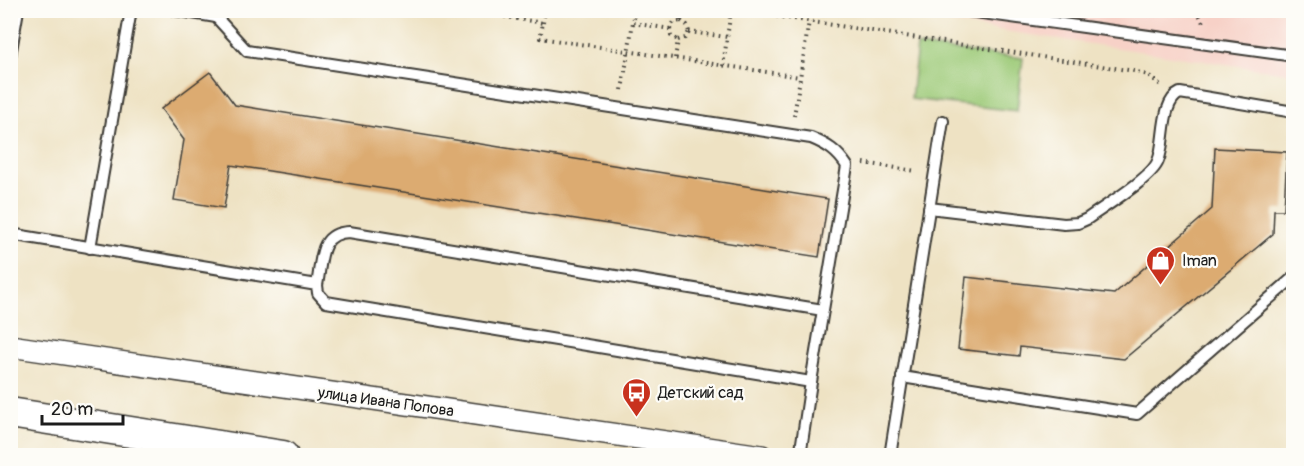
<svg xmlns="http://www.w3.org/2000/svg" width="1304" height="466" font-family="Pangolin,sans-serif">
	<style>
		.built { fill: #f7d1c7 }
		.green { fill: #9dca78; stroke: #5c734a; stroke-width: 1.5 }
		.building { fill: #dcab71 }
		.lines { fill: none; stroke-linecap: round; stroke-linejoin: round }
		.service-casing { stroke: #3c3a35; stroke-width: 14 }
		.minor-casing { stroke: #3c3a35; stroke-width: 24 }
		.secondary-casing { stroke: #3c3a35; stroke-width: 33 }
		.path { stroke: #3c3a35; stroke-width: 4; stroke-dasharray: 1.5 4.5; stroke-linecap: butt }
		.service { stroke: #fff; stroke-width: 10 }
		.minor { stroke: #fff; stroke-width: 21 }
		.secondary { stroke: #fff; stroke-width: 30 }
		.labels { text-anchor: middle; stroke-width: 4.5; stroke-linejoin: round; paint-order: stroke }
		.poi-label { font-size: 16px; fill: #1c1c1c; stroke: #fdfcf7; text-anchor: start }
		.street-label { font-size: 16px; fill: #1c1c1c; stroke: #fdfcf7 }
	</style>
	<rect width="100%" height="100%" fill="#fdfcf7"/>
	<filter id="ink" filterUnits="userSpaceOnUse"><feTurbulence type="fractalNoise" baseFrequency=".0167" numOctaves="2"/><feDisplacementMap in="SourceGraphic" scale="12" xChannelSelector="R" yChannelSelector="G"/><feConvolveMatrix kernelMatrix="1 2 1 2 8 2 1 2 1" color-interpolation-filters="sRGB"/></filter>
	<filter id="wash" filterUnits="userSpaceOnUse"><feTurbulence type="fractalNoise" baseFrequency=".008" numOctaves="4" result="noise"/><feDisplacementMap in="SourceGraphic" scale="24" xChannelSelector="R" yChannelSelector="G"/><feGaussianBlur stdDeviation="1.35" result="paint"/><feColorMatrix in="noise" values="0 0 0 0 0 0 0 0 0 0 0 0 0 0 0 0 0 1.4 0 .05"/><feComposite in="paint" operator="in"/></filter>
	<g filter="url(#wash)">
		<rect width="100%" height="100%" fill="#eee2c3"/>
		<polygon class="built" points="870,11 1293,11 1293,74"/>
		<polygon class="green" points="917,46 1023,58 1017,111 911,99"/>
		<g id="blocks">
			<g class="building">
				<polygon points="210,72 235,105 828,199 819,257 231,165 224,208 174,200 184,140 161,109"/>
				<polygon points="1215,148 1287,152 1284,210 1274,210 1273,234 1124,359 1020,347 1019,356 958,349 966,277 1114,294 1212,209"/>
			</g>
		</g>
	</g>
	<g filter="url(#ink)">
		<use href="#blocks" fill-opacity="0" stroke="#3c3a35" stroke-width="1.5"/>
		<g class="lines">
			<defs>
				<g id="service">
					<polyline points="961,10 1294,56"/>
					<polyline points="10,56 18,10"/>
					<path d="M 929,208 L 1064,224 L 1078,223 L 1087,219 C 1103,207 1152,178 1158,161 C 1166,143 1160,102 1180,93 L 1294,112"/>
					<path d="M 10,234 L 317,285 L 318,293 L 326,302 L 811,382 L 847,166 C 837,151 828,145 811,138 L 247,51 L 216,17 L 175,10"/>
					<polyline points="90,248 131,10"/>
					<path d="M 317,285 C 322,261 318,233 349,232 L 823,310"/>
					<polyline points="902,377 1137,414 1294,277"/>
					<polyline points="800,456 811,382"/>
					<polyline points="890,456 943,121"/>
				</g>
				<polyline id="minor" points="10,346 762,456"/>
				<polyline id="secondary" points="10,413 283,456"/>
			</defs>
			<use href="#service" class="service-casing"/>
			<use href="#minor" class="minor-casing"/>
			<use href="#secondary" class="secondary-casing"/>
			<g class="path">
				<polyline points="463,10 543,23 540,38 800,77"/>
				<polyline points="735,10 1134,71 1148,75 1162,86"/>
				<polyline points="1197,10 1204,25"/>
				<polyline points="681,21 687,25 689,32"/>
				<polyline points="681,21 683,10"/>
				<polyline points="543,23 545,10"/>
				<polyline points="633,23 670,29"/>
				<polyline points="670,29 674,22 681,21"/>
				<polyline points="670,29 671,36 678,40"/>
				<polyline points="689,32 727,37"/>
				<polyline points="678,40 685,38 689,32"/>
				<polyline points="675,58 678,40"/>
				<polyline points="723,66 731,10"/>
				<polyline points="622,90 635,10"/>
				<polyline points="794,116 809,21"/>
				<polyline points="864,163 916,171"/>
			</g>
			<use href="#service" class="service"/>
			<use href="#minor" class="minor"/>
			<use href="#secondary" class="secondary"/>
		</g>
	</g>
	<defs>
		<symbol id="shop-pin" viewBox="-11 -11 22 30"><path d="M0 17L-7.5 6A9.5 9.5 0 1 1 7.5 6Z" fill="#c8321e" stroke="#fdfcf7"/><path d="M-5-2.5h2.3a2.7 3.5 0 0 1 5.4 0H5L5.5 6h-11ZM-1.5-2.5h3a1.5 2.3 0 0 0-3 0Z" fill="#fff"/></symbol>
		<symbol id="bus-pin" viewBox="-11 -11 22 30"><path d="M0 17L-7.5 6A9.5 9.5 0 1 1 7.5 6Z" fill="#c8321e" stroke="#fdfcf7"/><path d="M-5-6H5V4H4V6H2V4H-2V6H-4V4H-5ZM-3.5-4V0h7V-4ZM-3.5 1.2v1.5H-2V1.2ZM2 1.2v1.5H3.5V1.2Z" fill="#fff"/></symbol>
	</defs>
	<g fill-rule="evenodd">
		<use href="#shop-pin" x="1144" y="244" width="33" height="45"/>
		<use href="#bus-pin" x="620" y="376" width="33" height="45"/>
	</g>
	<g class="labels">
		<g class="poi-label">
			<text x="1182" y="266">Iman</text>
			<text x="658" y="398">Детский сад</text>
		</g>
		<g class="street-label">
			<text transform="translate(386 401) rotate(8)" y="6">улица Ивана Попова</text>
		</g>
	</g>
	<rect width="1304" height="466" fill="none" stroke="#fdfcf7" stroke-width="36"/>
	<path d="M42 415v9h81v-9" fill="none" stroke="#1c1c1c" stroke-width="3"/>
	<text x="51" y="415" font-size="18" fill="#1c1c1c" stroke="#fdfcf7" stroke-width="4.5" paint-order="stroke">20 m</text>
</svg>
